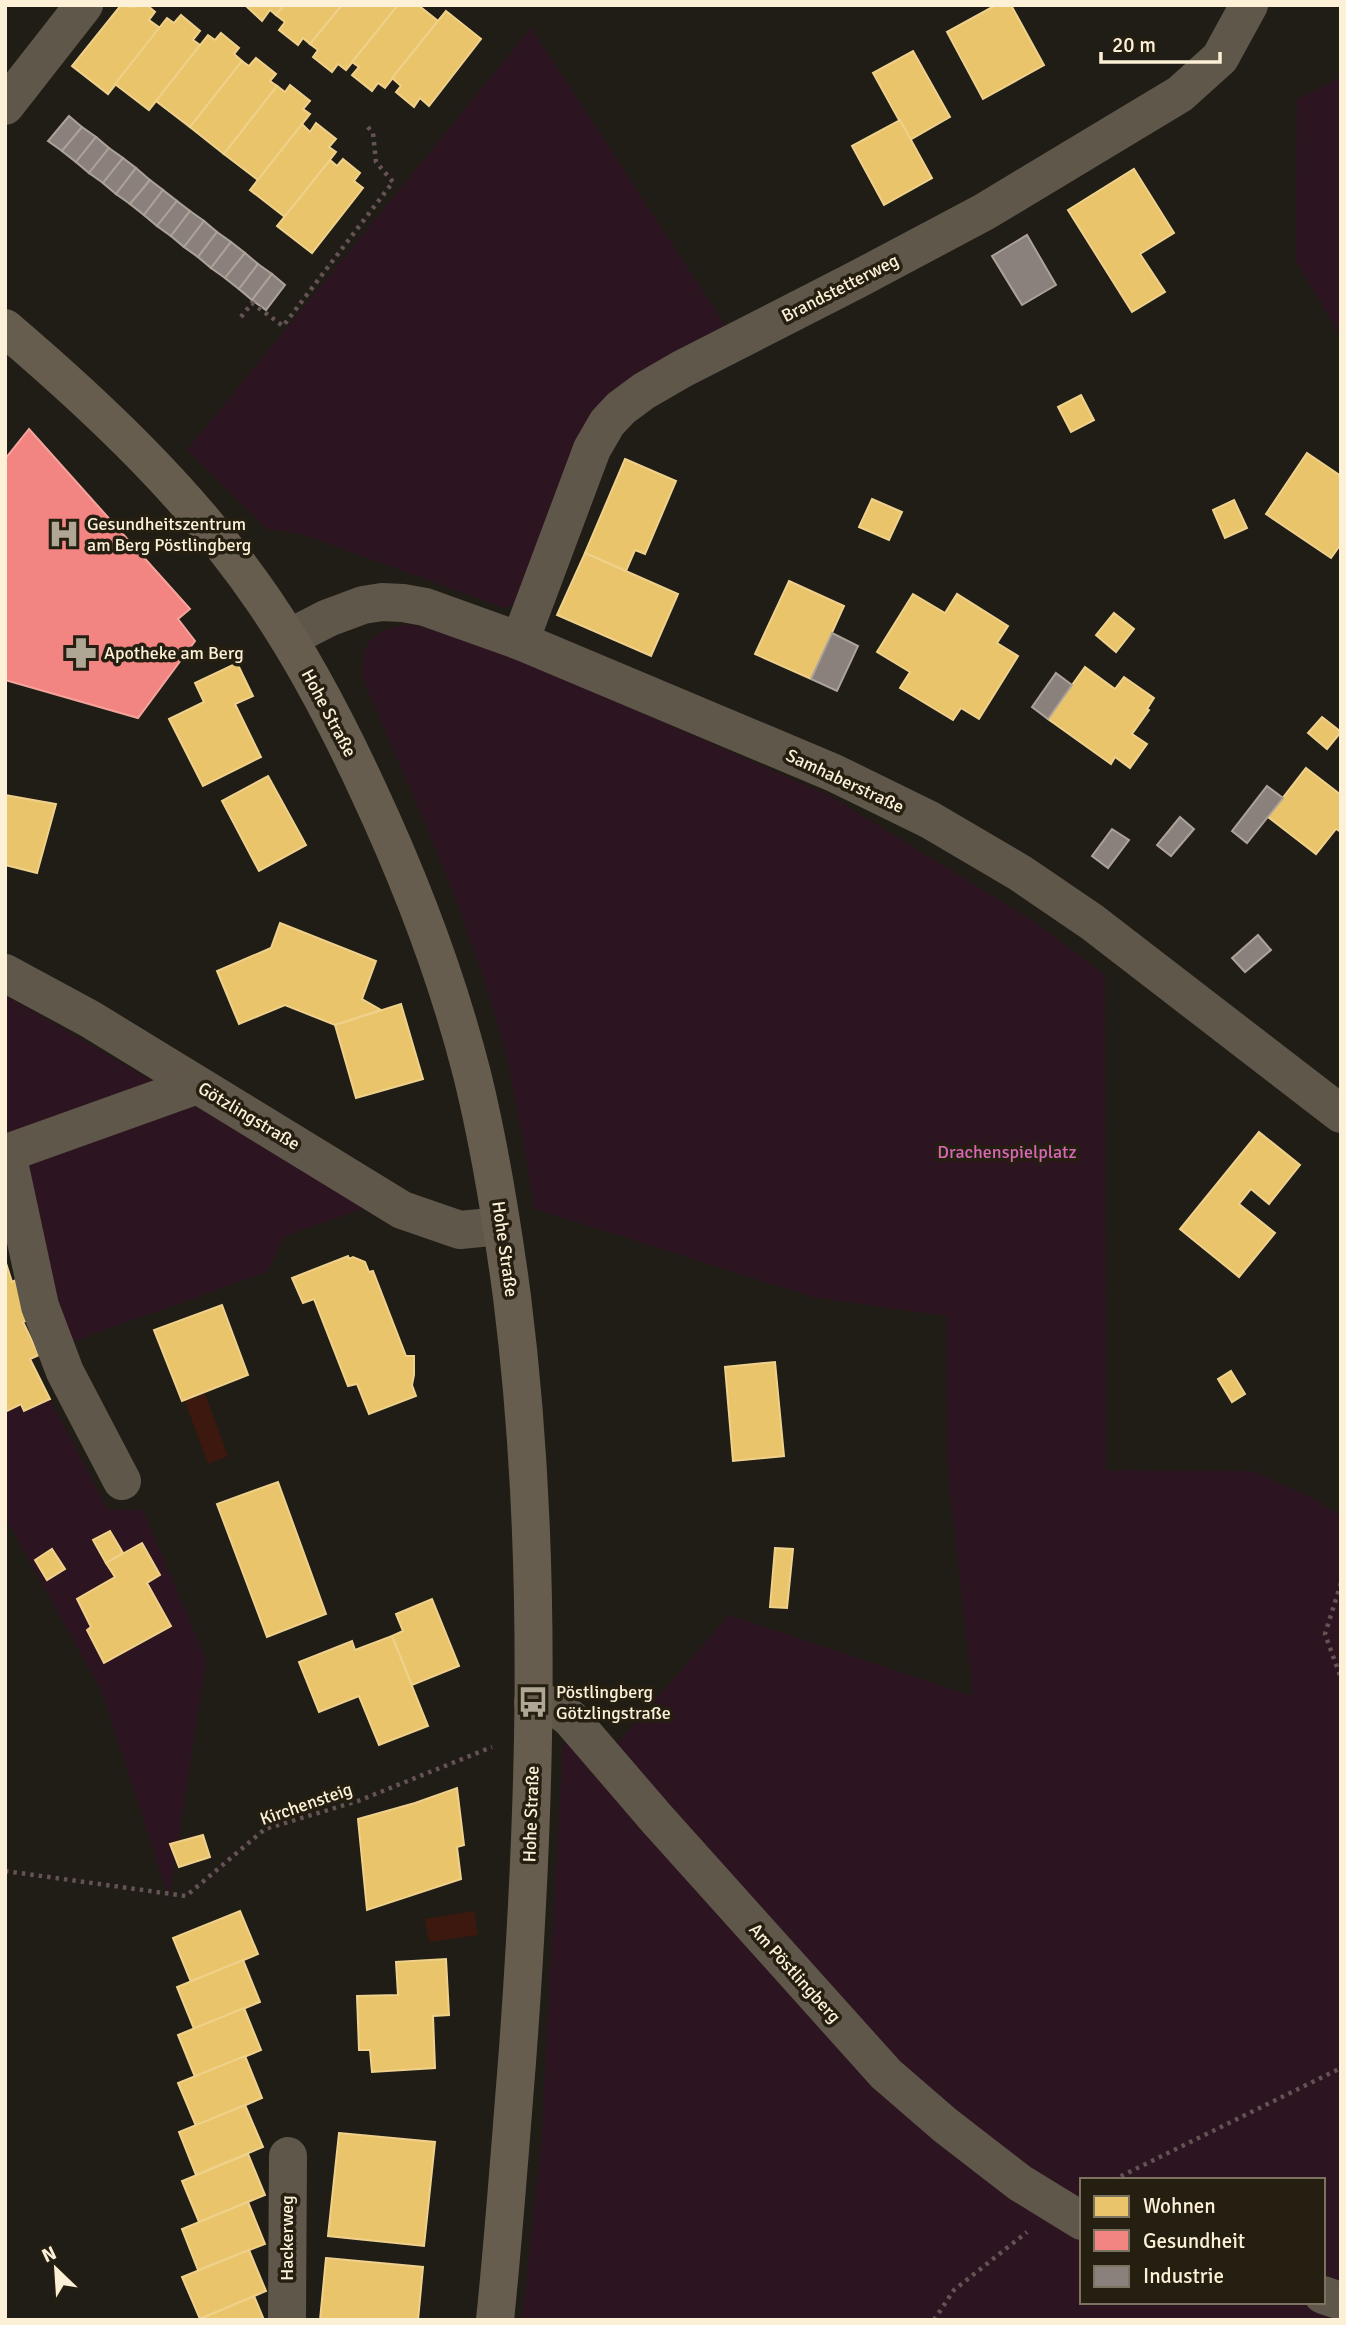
<svg xmlns="http://www.w3.org/2000/svg" width="1346" height="2325" font-family="Signika,sans-serif">
	<style>
		.green { fill: #2c1520 }
		.water { fill: #3d180f }
		.homes { fill: #e9c46a; stroke: #efd18b; stroke-width: 2 }
		.health { fill: #f28482; stroke: #f5a49c; stroke-width: 2 }
		.industry { fill: #8a817c; stroke: #aca297; stroke-width: 2 }
		.lines { fill: none; stroke-linecap: round; stroke-linejoin: round }
		.path { stroke: #645352; stroke-width: 4.5; stroke-dasharray: 3.5 5; stroke-linecap: butt }
		.minor { stroke: #60574b; stroke-width: 38 }
		.secondary { stroke: #665d4e; stroke-width: 38 }
		.labels { text-anchor: middle; stroke-width: 7; stroke-linejoin: round; paint-order: stroke }
		.street-label { font-size: 18px; fill: #fcf0d7; stroke: #251f11 }
		.poi-label { font-size: 18px; fill: #fcf0d7; stroke: #251f11; text-anchor: start }
		.park-label { font-size: 18px; fill: #d867b6; stroke: #251f11 }
	</style>
	<rect width="100%" height="100%" fill="#201d16"/>
	<g class="green">
		<polygon points="531,28 731,334 646,379 517,605 504,608 305,535 267,529 187,450"/>
		<polygon points="1339,78 1341,82 1341,337 1296,261 1297,99"/>
		<path d="M 408,624 L 461,634 L 829,795 L 1038,924 L 1105,975 L 1106,1470 L 1252,1471 L 1311,1497 L 1341,1516 L 1341,2289 L 1323,2283 L 1323,2180 L 1082,2180 L 1082,2207 L 897,2070 L 616,1745 L 729,1615 L 973,1696 L 948,1473 L 947,1316 L 816,1298 L 535,1209 C 524,1148 515,1085 498,1025 C 464,905 411,792 362,677 C 361,641 373,630 408,624 Z"/>
		<polygon points="5,995 369,1207 285,1236 267,1272 69,1343 14,1244 5,1248"/>
		<polygon points="50,1399 108,1510 143,1510 206,1660 169,1899 102,1692 5,1517 5,1412 21,1404 25,1411"/>
		<polygon points="568,1739 891,2095 1082,2231 1082,2302 1302,2302 1341,2315 1341,2320 522,2320 541,2146 563,1744"/>
	</g>
	<g class="water">
		<polygon points="205,1394 228,1456 208,1464 185,1401"/>
		<polygon points="474,1911 478,1935 429,1942 425,1919"/>
	</g>
	<g class="homes">
		<polygon points="121,5 131,7 147,5 155,12 149,20 160,28 108,94 72,66"/>
		<polygon points="245,5 284,5 276,15 270,10 262,21"/>
		<polygon points="284,5 342,5 310,44 303,38 298,45 279,30 285,22 276,15"/>
		<polygon points="342,5 398,5 346,70 338,64 332,72 313,57 318,50 310,44"/>
		<polygon points="398,5 418,5 438,21 385,88 378,83 372,91 352,75 359,67 352,62"/>
		<polygon points="996,5 1011,5 1044,65 983,99 947,32"/>
		<polygon points="446,11 481,39 429,106 420,98 414,107 396,92 401,86 392,78"/>
		<polygon points="181,15 200,31 193,40 200,45 149,110 115,84 167,18 174,23"/>
		<polygon points="221,33 239,48 234,54 242,61 190,127 156,101 208,35 215,40"/>
		<polygon points="913,51 950,117 910,140 873,73"/>
		<polygon points="256,58 276,74 270,81 277,86 224,154 190,127 242,61 249,66"/>
		<polygon points="290,85 310,101 303,109 310,114 258,180 224,154 277,86 285,92"/>
		<polygon points="900,120 932,178 884,205 852,146"/>
		<polygon points="316,123 336,139 329,147 336,152 285,217 250,190 302,124 310,132"/>
		<polygon points="343,159 360,173 354,181 363,188 312,253 277,226 330,160 337,166"/>
		<polygon points="1134,169 1174,233 1140,254 1165,292 1132,312 1068,210"/>
		<polygon points="1081,395 1094,420 1071,432 1058,407"/>
		<polygon points="1307,453 1341,476 1341,544 1331,558 1266,514"/>
		<polygon points="625,459 676,481 645,554 635,550 626,571 585,553"/>
		<polygon points="872,499 902,512 889,540 859,527"/>
		<polygon points="1234,500 1247,528 1225,538 1213,510"/>
		<polygon points="585,553 678,594 651,656 557,615"/>
		<polygon points="789,581 844,606 811,679 755,654"/>
		<polygon points="913,594 945,613 957,594 1008,626 997,643 1018,656 979,719 961,708 953,720 900,688 910,672 877,652"/>
		<polygon points="1114,613 1134,629 1116,652 1096,635"/>
		<polygon points="237,663 253,696 235,704 261,757 203,786 169,719 204,702 195,683"/>
		<polygon points="1085,667 1115,689 1124,677 1154,698 1147,709 1149,710 1132,734 1147,744 1130,768 1115,757 1111,764 1048,719"/>
		<polygon points="1322,717 1341,732 1327,749 1308,733"/>
		<polygon points="1306,768 1341,795 1341,832 1336,829 1316,854 1268,817"/>
		<polygon points="268,776 306,845 259,871 222,801"/>
		<polygon points="5,795 56,804 37,873 5,865"/>
		<polygon points="280,923 376,961 362,999 381,1010 335,1025 285,1005 239,1024 217,971 271,948"/>
		<polygon points="401,1004 423,1079 356,1098 335,1025"/>
		<polygon points="1259,1132 1300,1165 1269,1204 1251,1189 1239,1204 1275,1233 1239,1277 1180,1229"/>
		<polygon points="348,1256 349,1259 353,1257 365,1262 369,1272 373,1271 406,1356 414,1356 414,1375 412,1385 416,1396 369,1414 357,1384 348,1386 314,1299 303,1303 292,1278"/>
		<polygon points="5,1260 12,1282 22,1277 32,1318 23,1322 39,1355 30,1359 50,1399 24,1411 21,1404 5,1412"/>
		<polygon points="222,1305 248,1375 182,1401 154,1330"/>
		<polygon points="775,1362 784,1456 733,1461 725,1367"/>
		<polygon points="1231,1371 1245,1394 1232,1402 1218,1379"/>
		<polygon points="278,1482 326,1614 267,1637 217,1504"/>
		<polygon points="110,1531 123,1553 106,1563 93,1540"/>
		<polygon points="142,1543 160,1575 147,1583 171,1626 104,1663 87,1630 91,1627 77,1599 115,1577 106,1563"/>
		<polygon points="775,1548 793,1549 787,1608 770,1607"/>
		<polygon points="52,1549 65,1569 47,1580 35,1560"/>
		<polygon points="432,1599 459,1666 412,1685 392,1636 403,1631 396,1614"/>
		<polygon points="392,1636 428,1726 379,1745 359,1696 319,1712 299,1662 352,1641 355,1650"/>
		<polygon points="457,1788 464,1845 457,1847 461,1879 367,1910 358,1819 415,1803"/>
		<polygon points="203,1835 210,1857 179,1867 170,1844"/>
		<polygon points="240,1911 258,1954 191,1982 173,1938"/>
		<polygon points="446,1959 449,2015 433,2016 435,2068 372,2072 370,2050 359,2050 357,1996 398,1995 396,1962"/>
		<polygon points="243,1960 260,2002 194,2029 177,1987"/>
		<polygon points="244,2008 261,2050 195,2077 178,2035"/>
		<polygon points="245,2056 262,2098 196,2126 178,2083"/>
		<polygon points="245,2105 263,2147 196,2175 179,2132"/>
		<polygon points="339,2133 435,2142 424,2246 328,2236"/>
		<polygon points="248,2154 265,2195 199,2222 182,2181"/>
		<polygon points="248,2202 265,2244 198,2270 182,2229"/>
		<polygon points="249,2250 266,2291 200,2319 182,2277"/>
		<polygon points="326,2258 423,2267 418,2320 320,2320"/>
		<polygon points="254,2296 264,2320 197,2320 200,2319"/>
	</g>
	<polygon class="health" points="29,429 190,609 178,619 195,641 138,718 5,680 5,459"/>
	<g class="industry">
		<polygon points="69,116 82,127 62,151 48,141"/>
		<polygon points="82,127 96,137 76,162 62,151"/>
		<polygon points="96,137 109,148 89,173 76,162"/>
		<polygon points="109,148 123,158 103,183 89,173"/>
		<polygon points="123,158 136,168 116,194 103,183"/>
		<polygon points="136,168 150,180 130,204 116,194"/>
		<polygon points="150,180 163,190 144,215 130,204"/>
		<polygon points="163,190 177,201 157,226 144,215"/>
		<polygon points="177,201 190,211 171,236 157,226"/>
		<polygon points="190,211 204,221 184,247 171,236"/>
		<polygon points="204,221 217,232 198,257 184,247"/>
		<polygon points="217,232 231,242 211,268 198,257"/>
		<polygon points="1027,235 1056,285 1022,305 992,256"/>
		<polygon points="231,242 245,253 225,278 211,268"/>
		<polygon points="245,253 258,264 239,289 225,278"/>
		<polygon points="258,264 272,274 252,300 239,289"/>
		<polygon points="272,274 285,285 266,310 252,300"/>
		<polygon points="832,633 858,646 837,691 811,679"/>
		<polygon points="1056,673 1072,685 1048,719 1032,707"/>
		<polygon points="1267,786 1283,798 1247,843 1232,831"/>
		<polygon points="1180,817 1194,829 1171,856 1157,845"/>
		<polygon points="1112,829 1129,840 1108,868 1092,856"/>
		<polygon points="1258,935 1271,950 1245,972 1232,958"/>
	</g>
	<g class="lines">
		<g class="path">
			<polyline points="241,317 252,303 283,326 393,182 376,162 373,133 367,126"/>
			<polyline points="1341,1583 1325,1634 1341,1678"/>
			<polyline points="5,1871 186,1896 265,1829 358,1801 492,1747"/>
			<polyline points="1113,2180 1341,2068"/>
			<polyline points="934,2320 954,2290 1027,2232"/>
		</g>
		<g class="minor">
			<polyline points="5,106 84,5"/>
			<polyline points="289,638 328,618 363,605 382,602 403,603 425,607 520,641 834,773 930,820 1020,873 1092,922 1341,1114"/>
			<polyline points="520,641 592,449 607,423 621,408 644,391 682,369 856,280 984,212 1180,94 1220,58 1249,5"/>
			<polyline points="5,973 90,1019 402,1210 460,1230 501,1226"/>
			<polyline points="122,1481 65,1372 40,1306 7,1153 197,1085"/>
			<path d="M 533,1702 C 549,1702 559,1709 571,1719 L 657,1819 L 886,2074 L 945,2125 L 1020,2183 L 1082,2221"/>
			<polyline points="1323,2295 1341,2301"/>
			<polyline points="287,2320 288,2156"/>
		</g>
		<path class="secondary" d="M 5,328 C 100,409 194,498 264,601 C 305,661 338,725 368,790 C 411,882 447,976 472,1074 C 490,1147 502,1222 512,1297 C 544,1551 536,1807 517,2062 C 510,2148 504,2234 495,2320"/>
	</g>
	<defs>
		<symbol id="hospital-bare" viewBox="-9 -9 18 18"><path d="M-5-5h3v3.5h4V-5h3V5h-3V1.5h-4V5h-3Z" fill="#afa693" stroke="#251f11" stroke-width="2.5" paint-order="stroke"/></symbol>
		<symbol id="pharmacy-bare" viewBox="-9 -9 18 18"><path d="M-2-6h4v4h4v4h-4v4h-4v-4h-4v-4h4Z" fill="#afa693" stroke="#251f11" stroke-width="2.5" paint-order="stroke"/></symbol>
		<symbol id="bus-bare" viewBox="-9 -9 18 18"><path d="M-5-6H5V4H4V6H2V4H-2V6H-4V4H-5ZM-3.5-4V0h7V-4ZM-3.5 1.2v1.5H-2V1.2ZM2 1.2v1.5H3.5V1.2Z" fill="#afa693" stroke="#251f11" stroke-width="2.5" paint-order="stroke"/></symbol>
	</defs>
	<g fill-rule="evenodd">
		<use href="#hospital-bare" x="42" y="512" width="44" height="44"/>
		<use href="#pharmacy-bare" x="59" y="631" width="44" height="44"/>
		<use href="#bus-bare" x="511" y="1680" width="44" height="44"/>
	</g>
	<g class="labels">
		<g class="street-label">
			<text transform="translate(840 288) rotate(-27)" y="6">Brandstetterweg</text>
			<text transform="translate(329 713) rotate(62)" y="6">Hohe Straße</text>
			<text transform="translate(845 781) rotate(25)" y="6">Samhaberstraße</text>
			<text transform="translate(249 1116) rotate(31)" y="6">Götzlingstraße</text>
			<text transform="translate(505 1249) rotate(82)" y="6">Hohe Straße</text>
			<text transform="translate(306 1804) rotate(-19)" y="6">Kirchensteig</text>
			<text transform="translate(531 1814) rotate(-88)" y="6">Hohe Straße</text>
			<text transform="translate(795 1973) rotate(48)" y="6">Am Pöstlingberg</text>
			<text transform="translate(287 2238) rotate(-90)" y="6">Hackerweg</text>
		</g>
		<g class="poi-label">
			<text x="87" y="530">Gesundheitszentrum<tspan x="87" dy="21">am Berg Pöstlingberg</tspan></text>
			<text x="104" y="659">Apotheke am Berg</text>
			<text x="556" y="1698">Pöstlingberg<tspan x="556" dy="21">Götzlingstraße</tspan></text>
		</g>
		<g class="park-label">
			<text x="1007" y="1158">Drachenspielplatz</text>
		</g>
	</g>
	<rect width="1346" height="2325" fill="none" stroke="#fcf0d7" stroke-width="14"/>
	<rect x="1080" y="2178" width="245" height="126" fill="#251f11" stroke="#7b7360" stroke-width="2"/>
	<rect x="1094" y="2196" width="35" height="21" fill="#e9c46a" stroke="#7b7360" stroke-width="2"/>
	<text x="1143" y="2213" font-size="21" fill="#fcf0d7">Wohnen</text>
	<rect x="1094" y="2230" width="35" height="21" fill="#f28482" stroke="#7b7360" stroke-width="2"/>
	<text x="1143" y="2248" font-size="21" fill="#fcf0d7">Gesundheit</text>
	<rect x="1094" y="2266" width="35" height="21" fill="#8a817c" stroke="#7b7360" stroke-width="2"/>
	<text x="1143" y="2283" font-size="21" fill="#fcf0d7">Industrie</text>
	<g transform="translate(56 2269) rotate(335)" stroke="#251f11" stroke-width="5" paint-order="stroke">
	<path d="M0-5L12 26L0 18L-12 26Z" fill="#fcf0d7"/>
	<text y="-10" font-size="19" font-weight="bold" text-anchor="middle" fill="#fcf0d7">N</text>
	</g>
	<path d="M1101 52v10h119v-10" fill="none" stroke="#fcf0d7" stroke-width="3.5"/>
	<text x="1112" y="52" font-size="21" fill="#fcf0d7" stroke="#251f11" stroke-width="5" paint-order="stroke">20 m</text>
</svg>
